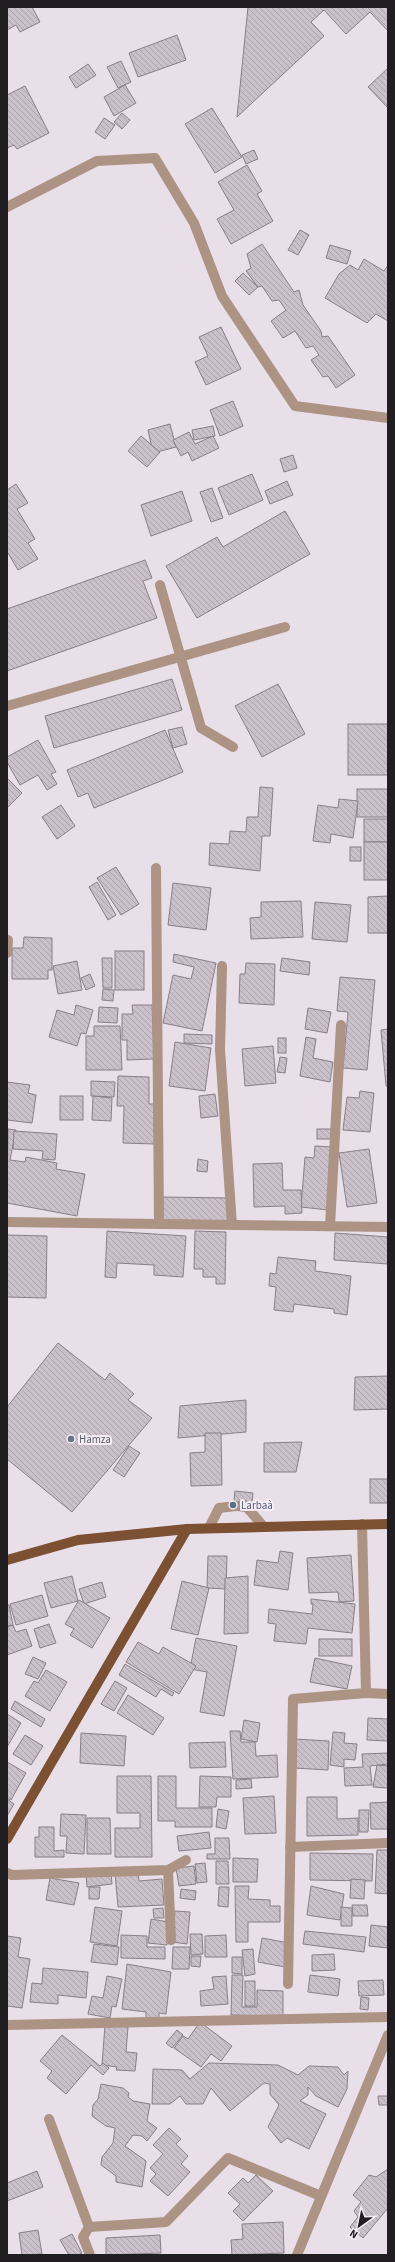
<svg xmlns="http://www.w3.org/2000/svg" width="395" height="2262" font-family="'Source Sans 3',sans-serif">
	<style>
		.building { fill: url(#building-back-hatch); stroke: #887f88 }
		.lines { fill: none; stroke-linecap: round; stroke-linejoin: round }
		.minor { stroke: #ac9383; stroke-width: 10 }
		.major { stroke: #7c5032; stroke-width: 10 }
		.worship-dot { fill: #6b7280; stroke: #f7edf6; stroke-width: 1.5 }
		.service-dot { fill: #5c6f8a; stroke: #f7edf6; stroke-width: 1.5 }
		.labels { text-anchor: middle; stroke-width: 4; stroke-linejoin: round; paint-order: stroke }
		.worship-label { font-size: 11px; fill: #5b616d; stroke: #f7edf6; text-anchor: start }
		.service-label { font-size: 11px; fill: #4e5e75; stroke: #f7edf6; text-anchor: start }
	</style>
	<defs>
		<pattern id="building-back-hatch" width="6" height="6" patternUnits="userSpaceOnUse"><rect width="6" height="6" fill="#cac0ca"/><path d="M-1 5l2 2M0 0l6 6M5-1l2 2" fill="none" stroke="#ada5ad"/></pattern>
	</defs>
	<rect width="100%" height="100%" fill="#e9dfe9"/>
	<g class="building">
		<polygon points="7,7 32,7 40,22 20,32 16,25 7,30"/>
		<polygon points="248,7 388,7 388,31 370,12 346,34 324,10 311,22 324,36 237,117"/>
		<polygon points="177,35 186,60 138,77 129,53"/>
		<polygon points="121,61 131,82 118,88 107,67"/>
		<polygon points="88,64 96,75 76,88 69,77"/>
		<polygon points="388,68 388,108 368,87"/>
		<polygon points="125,85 136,103 114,116 104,97"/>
		<polygon points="25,86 49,133 17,149 14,145 7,148 7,95"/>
		<polygon points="212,108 242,157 215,173 185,124"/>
		<polygon points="122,113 130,120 122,129 114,122"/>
		<polygon points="104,118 115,125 105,139 95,132"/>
		<polygon points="254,150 258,159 246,164 242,155"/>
		<polygon points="247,165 262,191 257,194 273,221 231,244 217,219 234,210 218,182"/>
		<polygon points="300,230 309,235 298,255 288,250"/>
		<polygon points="262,244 294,292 299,290 303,305 321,331 322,337 328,336 355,375 336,388 328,376 323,377 311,360 319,355 313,346 306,348 295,331 283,338 271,321 286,310 279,300 272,301 262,286 258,287 246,271 251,268 247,254"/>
		<polygon points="330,245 351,251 347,264 326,258"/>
		<polygon points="364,259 384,271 388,265 388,321 376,314 367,323 325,298 339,274 350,265 358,270"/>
		<polygon points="243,273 258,287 249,295 235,281"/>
		<polygon points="221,327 241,369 206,385 195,362 208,356 199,337"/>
		<polygon points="233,401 243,426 220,436 210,410"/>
		<polygon points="170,424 176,447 153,453 148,430"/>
		<polygon points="213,426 215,436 194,440 192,430"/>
		<polygon points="189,432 195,444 213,436 219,448 192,461 188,452 181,456 173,440"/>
		<polygon points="141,436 160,452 147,467 128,451"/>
		<polygon points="293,455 297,468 284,472 280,459"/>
		<polygon points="252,474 263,500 229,515 218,488"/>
		<polygon points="287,481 293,495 270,504 265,491"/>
		<polygon points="16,484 28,503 17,509 35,539 28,543 38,559 18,570 8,553 7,553 7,490"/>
		<polygon points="212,488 223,518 211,522 200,492"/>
		<polygon points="182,491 192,521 151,536 141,505"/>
		<polygon points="285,511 310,554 197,618 166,566 217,537 223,547"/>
		<polygon points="145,560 152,578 143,581 157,618 7,671 7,609"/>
		<polygon points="172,679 182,710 54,748 45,716"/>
		<polygon points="278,684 305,734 262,757 235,706"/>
		<rect x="348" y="724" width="40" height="51"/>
		<polygon points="182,727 187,744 173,748 168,730"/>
		<polygon points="165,730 183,772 94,808 88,793 78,797 67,770"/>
		<polygon points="38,740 56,772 51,774 57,784 47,790 38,775 20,785 7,762 7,757"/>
		<polygon points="7,778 22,793 7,808"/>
		<polygon points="260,787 273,788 270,836 262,836 260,871 209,865 210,843 229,844 230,831 246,832 247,817 258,817"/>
		<rect x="357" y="789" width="31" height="28"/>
		<polygon points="339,799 358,801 353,838 331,834 330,843 313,841 318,805 338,808"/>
		<polygon points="61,805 75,826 57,839 42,817"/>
		<rect x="364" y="819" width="24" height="23"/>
		<rect x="364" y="842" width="24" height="38"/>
		<rect x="350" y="847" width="11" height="14"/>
		<polygon points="116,867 139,904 121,915 97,878"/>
		<polygon points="97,882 116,915 108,920 89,887"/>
		<polygon points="173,883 211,888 206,930 168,925"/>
		<polygon points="388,896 388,933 368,933 368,897"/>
		<polygon points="301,901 303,937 251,939 250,918 261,917 261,902"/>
		<polygon points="315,902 351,905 347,942 312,939"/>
		<polygon points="24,937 52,938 52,970 48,970 48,979 12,979 12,948 23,948"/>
		<rect x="115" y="951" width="29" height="39"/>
		<polygon points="174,954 216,963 202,1031 163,1023 173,975 191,979 194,967 173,962"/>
		<polygon points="102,958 112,958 112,988 103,988"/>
		<polygon points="282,958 310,962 309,975 280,971"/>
		<polygon points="77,961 82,990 58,994 53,966"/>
		<polygon points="246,963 275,964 274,1005 239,1003 240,974 245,974"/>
		<polygon points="90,974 95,986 86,990 81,978"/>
		<polygon points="340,977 375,980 367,1070 343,1068 348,1012 337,1011"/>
		<polygon points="103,989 114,990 113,1001 102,1000"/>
		<polygon points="76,1005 93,1010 86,1034 81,1033 77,1046 49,1037 57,1010 74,1015"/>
		<polygon points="132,1005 152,1005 154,1059 127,1060 127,1040 122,1040 122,1014 133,1014"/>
		<polygon points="99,1007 118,1008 117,1023 98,1022"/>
		<polygon points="308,1008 331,1012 327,1033 305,1029"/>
		<polygon points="94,1026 120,1026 122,1070 86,1070 86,1036 94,1036"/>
		<polygon points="388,1029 388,1086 386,1086 381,1030"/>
		<polygon points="184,1034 212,1035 212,1044 184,1043"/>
		<polygon points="306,1037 316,1039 313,1058 333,1062 330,1082 300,1076"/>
		<rect x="278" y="1038" width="8" height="15"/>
		<polygon points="175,1042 211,1048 205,1091 169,1086"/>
		<polygon points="273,1046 276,1083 245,1086 242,1049"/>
		<polygon points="280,1057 287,1058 285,1073 277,1072"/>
		<polygon points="118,1076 149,1077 149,1104 156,1104 155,1144 123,1143 124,1106 117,1106"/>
		<polygon points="91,1081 115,1082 114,1097 91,1096"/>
		<polygon points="7,1082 30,1085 28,1093 36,1095 32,1123 7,1120"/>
		<polygon points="360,1091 374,1093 370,1132 343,1130 347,1097 359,1098"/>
		<polygon points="215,1094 218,1116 201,1118 199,1096"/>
		<rect x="60" y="1096" width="23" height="24"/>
		<polygon points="93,1096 112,1098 111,1121 92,1120"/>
		<polygon points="8,1129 16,1130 10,1160 25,1162 26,1157 57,1163 56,1169 85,1174 77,1216 7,1203"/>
		<rect x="317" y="1129" width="14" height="10"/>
		<polygon points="14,1131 57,1134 55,1160 42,1159 43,1151 13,1149"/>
		<polygon points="315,1146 333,1147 328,1210 301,1207 305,1157 314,1158"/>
		<polygon points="369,1149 377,1203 347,1207 339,1153"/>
		<polygon points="198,1159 208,1161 207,1172 197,1171"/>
		<polygon points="282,1163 283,1190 301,1190 302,1213 285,1214 285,1206 254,1207 253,1164"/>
		<polygon points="163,1197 230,1198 230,1221 163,1220"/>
		<polygon points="107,1231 186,1236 183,1277 154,1275 154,1265 117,1263 116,1278 105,1277"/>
		<polygon points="195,1231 226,1232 225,1284 216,1284 216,1277 203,1277 203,1269 194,1269"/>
		<polygon points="335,1233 388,1237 388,1264 334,1260"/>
		<polygon points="7,1235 47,1236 46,1298 7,1297"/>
		<polygon points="278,1257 316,1261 315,1271 351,1276 347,1315 334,1313 334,1309 294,1304 293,1312 274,1310 276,1287 269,1286 270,1273 276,1274"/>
		<polygon points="58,1343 105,1380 110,1373 134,1394 128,1400 152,1418 72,1512 7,1459 7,1407"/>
		<polygon points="388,1376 388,1409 354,1410 355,1377"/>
		<polygon points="246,1400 246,1432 178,1438 180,1406"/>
		<polygon points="205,1433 221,1433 222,1485 191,1486 190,1453 205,1452"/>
		<polygon points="302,1442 296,1472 264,1472 264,1443"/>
		<polygon points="129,1446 140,1453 124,1477 113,1470"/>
		<rect x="370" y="1479" width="18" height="24"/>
		<polygon points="235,1491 253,1493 251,1512 233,1510"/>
		<polygon points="280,1551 293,1553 288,1590 254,1585 257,1560 278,1563"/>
		<polygon points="351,1555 354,1601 339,1602 338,1592 309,1593 307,1558"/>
		<polygon points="208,1556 227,1556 226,1589 207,1588"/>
		<polygon points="72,1576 78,1601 51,1608 44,1583"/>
		<polygon points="248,1576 248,1633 224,1634 225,1578"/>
		<polygon points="182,1581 209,1588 198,1635 171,1629"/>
		<polygon points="102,1582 106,1597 84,1604 79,1589"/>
		<polygon points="42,1595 48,1616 16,1625 10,1604"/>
		<polygon points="311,1599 355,1604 352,1633 308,1628 306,1644 274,1641 276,1624 268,1623 269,1609 312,1614 313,1604 311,1604"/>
		<polygon points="79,1600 110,1618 92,1648 70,1635 74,1629 65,1624"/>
		<polygon points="7,1605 9,1605 13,1625 7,1626"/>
		<polygon points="49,1624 56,1643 40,1648 34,1629"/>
		<polygon points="13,1625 16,1632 26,1629 32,1646 7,1655 7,1627"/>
		<polygon points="196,1638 237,1646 224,1716 200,1712 207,1672 190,1669"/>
		<rect x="319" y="1639" width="33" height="17"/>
		<polygon points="138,1642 159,1654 163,1647 196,1666 179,1694 126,1662"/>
		<polygon points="33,1657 46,1663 38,1679 25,1674"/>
		<polygon points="315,1658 352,1666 347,1689 310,1682"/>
		<polygon points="125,1664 174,1693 172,1696 161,1689 156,1697 119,1675"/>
		<polygon points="46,1670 67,1682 50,1711 25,1696 34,1681 38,1683"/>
		<polygon points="115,1681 127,1688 114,1711 101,1704"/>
		<polygon points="128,1695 164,1718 153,1735 117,1713"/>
		<polygon points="15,1701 45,1719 41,1727 11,1709"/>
		<polygon points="7,1714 21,1723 7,1747"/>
		<polygon points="368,1718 388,1719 388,1741 367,1740"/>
		<polygon points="244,1720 260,1723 257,1742 241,1739"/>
		<polygon points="230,1731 240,1731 241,1742 255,1742 256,1756 277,1755 278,1777 233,1779"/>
		<polygon points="333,1732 345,1733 344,1743 357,1744 355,1760 344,1759 344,1767 330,1765"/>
		<polygon points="81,1733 126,1736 124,1766 80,1763"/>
		<polygon points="25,1735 43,1746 31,1765 13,1754"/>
		<polygon points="295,1739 329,1741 328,1770 294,1768"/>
		<polygon points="225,1742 226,1767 190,1768 189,1743"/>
		<polygon points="388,1753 388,1764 370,1766 372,1785 345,1786 344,1768 363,1767 362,1754"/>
		<polygon points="7,1762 26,1773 11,1800 7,1798"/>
		<polygon points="377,1765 388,1766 388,1788 373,1787"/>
		<polygon points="117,1776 151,1776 152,1857 115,1857 115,1828 140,1828 140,1813 117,1813"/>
		<polygon points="158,1776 176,1776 176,1808 212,1808 212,1827 175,1827 175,1821 158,1821"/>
		<polygon points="200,1776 231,1777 231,1797 217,1797 216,1807 199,1807"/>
		<polygon points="251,1779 252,1788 236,1789 236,1780"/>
		<polygon points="274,1796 276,1833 245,1834 243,1798"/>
		<polygon points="307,1797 337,1797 337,1819 358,1818 358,1835 307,1836"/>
		<polygon points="7,1799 14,1804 7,1816"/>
		<polygon points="388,1802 388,1829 371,1829 370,1803"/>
		<polygon points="218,1809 229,1811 226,1829 216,1827"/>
		<polygon points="359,1810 369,1810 368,1832 359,1832"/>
		<polygon points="61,1814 86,1815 84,1854 66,1853 67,1836 60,1836"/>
		<polygon points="87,1818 110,1818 111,1854 87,1854"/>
		<polygon points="39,1827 54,1827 54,1851 64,1850 64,1857 35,1857 35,1837 39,1837"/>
		<polygon points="209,1832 211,1848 179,1851 177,1836"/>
		<polygon points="215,1838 229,1838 230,1859 207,1859 207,1854 215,1854"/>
		<polygon points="377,1850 388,1850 388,1894 375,1893"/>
		<polygon points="310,1853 373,1854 372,1881 310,1880"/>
		<polygon points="233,1858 258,1859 257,1882 233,1882"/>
		<polygon points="216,1861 228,1861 229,1884 216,1884"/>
		<polygon points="205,1863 207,1882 197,1883 195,1864"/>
		<polygon points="194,1866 196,1884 179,1886 176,1868"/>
		<polygon points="111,1872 112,1884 87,1887 86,1875"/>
		<polygon points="138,1872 139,1881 162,1879 164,1905 118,1907 115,1873"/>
		<polygon points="50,1878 79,1883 74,1905 46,1900"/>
		<polygon points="351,1879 365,1880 364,1899 350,1898"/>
		<polygon points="235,1886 249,1886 248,1899 270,1900 270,1906 280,1906 280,1922 248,1922 248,1942 236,1942"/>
		<polygon points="311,1886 344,1894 340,1920 307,1915"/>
		<polygon points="89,1887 100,1887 99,1899 89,1899"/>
		<polygon points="219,1887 229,1887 228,1907 218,1906"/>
		<polygon points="181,1889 196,1891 195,1900 180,1898"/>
		<polygon points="352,1905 367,1905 368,1916 353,1916"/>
		<polygon points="95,1907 122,1911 117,1946 90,1942"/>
		<polygon points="341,1907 352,1908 352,1926 341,1926"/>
		<polygon points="163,1908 164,1918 154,1918 153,1909"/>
		<polygon points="175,1911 190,1912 187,1944 172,1942"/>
		<polygon points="151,1919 169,1922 167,1945 148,1943"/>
		<polygon points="371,1925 388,1927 388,1948 369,1946"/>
		<polygon points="305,1931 366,1937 364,1952 303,1944"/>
		<polygon points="190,1934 202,1934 203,1954 191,1955"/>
		<polygon points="121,1935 147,1936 147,1947 165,1947 165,1959 121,1958"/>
		<polygon points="226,1935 227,1957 205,1957 205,1936"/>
		<polygon points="7,1936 21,1938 18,1957 30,1959 22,2008 7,2006"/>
		<polygon points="262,1938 289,1943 285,1967 258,1962"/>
		<polygon points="94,1944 119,1947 117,1965 91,1962"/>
		<polygon points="173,1947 190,1947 189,1969 172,1969"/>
		<polygon points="253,1949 255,1974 245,1976 242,1950"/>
		<polygon points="334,1954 335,1970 312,1971 312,1955"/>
		<polygon points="191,1956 201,1956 200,1967 191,1966"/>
		<polygon points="232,1957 242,1957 242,1974 232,1973"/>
		<polygon points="127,1964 171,1972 166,2014 159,2013 159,2020 146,2018 146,2012 122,2009"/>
		<polygon points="43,1968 88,1972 86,1998 58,1995 58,2004 30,2002 32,1983 42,1984"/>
		<polygon points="232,1975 243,1975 242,2007 257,2007 257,1990 283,1991 283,2016 231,2015"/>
		<polygon points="310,1975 340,1979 338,1996 308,1992"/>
		<polygon points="107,1976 122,1979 116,2007 112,2006 110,2018 88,2014 92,1996 103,1998"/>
		<polygon points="226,1976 228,2004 201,2006 200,1991 214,1989 212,1977"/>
		<polygon points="383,1980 384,1995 359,1996 358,1981"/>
		<rect x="245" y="1981" width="10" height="25"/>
		<polygon points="361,1997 369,1998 368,2010 360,2009"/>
		<polygon points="200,2022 232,2046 221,2061 211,2054 201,2067 174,2048 183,2036 188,2039"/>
		<polygon points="105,2025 128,2027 126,2052 137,2053 135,2071 116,2070 117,2067 102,2065"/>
		<polygon points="177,2030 183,2035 172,2048 166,2043"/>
		<polygon points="62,2035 100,2066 103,2063 109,2068 103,2075 91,2065 66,2094 47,2078 52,2071 40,2061"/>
		<polygon points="209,2063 278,2065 298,2075 309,2066 338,2067 344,2075 348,2071 347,2089 338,2107 316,2096 308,2087 308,2095 300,2101 326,2114 309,2149 287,2138 281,2143 268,2127 279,2105 270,2094 270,2084 264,2083 230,2111 211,2088 203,2104 186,2104 180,2096 170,2104 152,2104 153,2069 182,2070 190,2079"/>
		<polygon points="101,2084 123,2088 129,2093 128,2097 133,2101 150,2104 147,2121 157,2128 147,2141 142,2136 133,2135 125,2146 146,2161 142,2187 116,2182 116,2176 101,2165 102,2157 113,2143 115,2128 106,2126 92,2116 93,2105 98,2099"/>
		<polygon points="378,2096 388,2096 388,2105 379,2105"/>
		<polygon points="169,2128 181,2139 176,2144 188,2156 181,2164 190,2172 168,2196 150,2181 156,2174 150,2168 163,2154 153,2145"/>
		<polygon points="388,2169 388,2208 363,2238 350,2227 358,2217 354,2211 361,2202 353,2195 369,2175 376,2177"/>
		<polygon points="37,2171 43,2187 7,2201 7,2183"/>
		<polygon points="256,2175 273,2191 243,2221 233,2211 240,2204 228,2193 243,2178 248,2183"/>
		<polygon points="283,2222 284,2253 232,2255 231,2240 243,2239 242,2224"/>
		<polygon points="38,2230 42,2254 22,2255 19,2233"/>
		<polygon points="72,2234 82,2253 78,2255 69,2255 60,2240"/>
		<polygon points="160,2235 161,2253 106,2255 106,2238"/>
	</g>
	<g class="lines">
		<g class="minor">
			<polyline points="7,207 97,161 155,158 194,223 222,296 295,406 388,418"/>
			<polyline points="160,585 201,728 233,747"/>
			<polyline points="7,706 285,627"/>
			<polyline points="156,868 159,1224"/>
			<polyline points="7,953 8,940"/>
			<polyline points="222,966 220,1050 232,1225"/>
			<polyline points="7,1222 388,1227"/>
			<polyline points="330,1226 341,1025"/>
			<polyline points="362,1524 366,1693"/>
			<polyline points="209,1528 219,1508 245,1505 263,1526"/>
			<polyline points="290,1847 388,1843"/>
			<polyline points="168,1870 171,1940"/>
			<polyline points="7,1873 12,1875 168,1870 186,1860"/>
			<polyline points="288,1984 293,1699 366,1693 388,1694"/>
			<polyline points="7,2025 388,2017"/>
			<polyline points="49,2119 89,2227 83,2237 90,2255"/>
			<polyline points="89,2227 166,2222 228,2158 321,2196"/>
			<polyline points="297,2255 388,2035"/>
		</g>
		<g class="major">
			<polyline points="7,1560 78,1540 187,1529 388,1524"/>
			<polyline points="7,1839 187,1529"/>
		</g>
	</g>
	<circle class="worship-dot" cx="71" cy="1439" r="4"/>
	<circle class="service-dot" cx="233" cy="1505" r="4"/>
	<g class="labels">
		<g class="worship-label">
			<text x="79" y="1443">Hamza</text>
		</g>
		<g class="service-label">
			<text x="241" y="1509">Larbaà</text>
		</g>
	</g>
	<rect width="395" height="2262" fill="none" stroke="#211e21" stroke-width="16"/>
	<g transform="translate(359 2226) rotate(213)" stroke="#f7edf6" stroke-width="3" paint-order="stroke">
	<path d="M0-3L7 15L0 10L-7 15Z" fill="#211e21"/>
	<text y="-6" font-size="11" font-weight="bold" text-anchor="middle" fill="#211e21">N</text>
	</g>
</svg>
